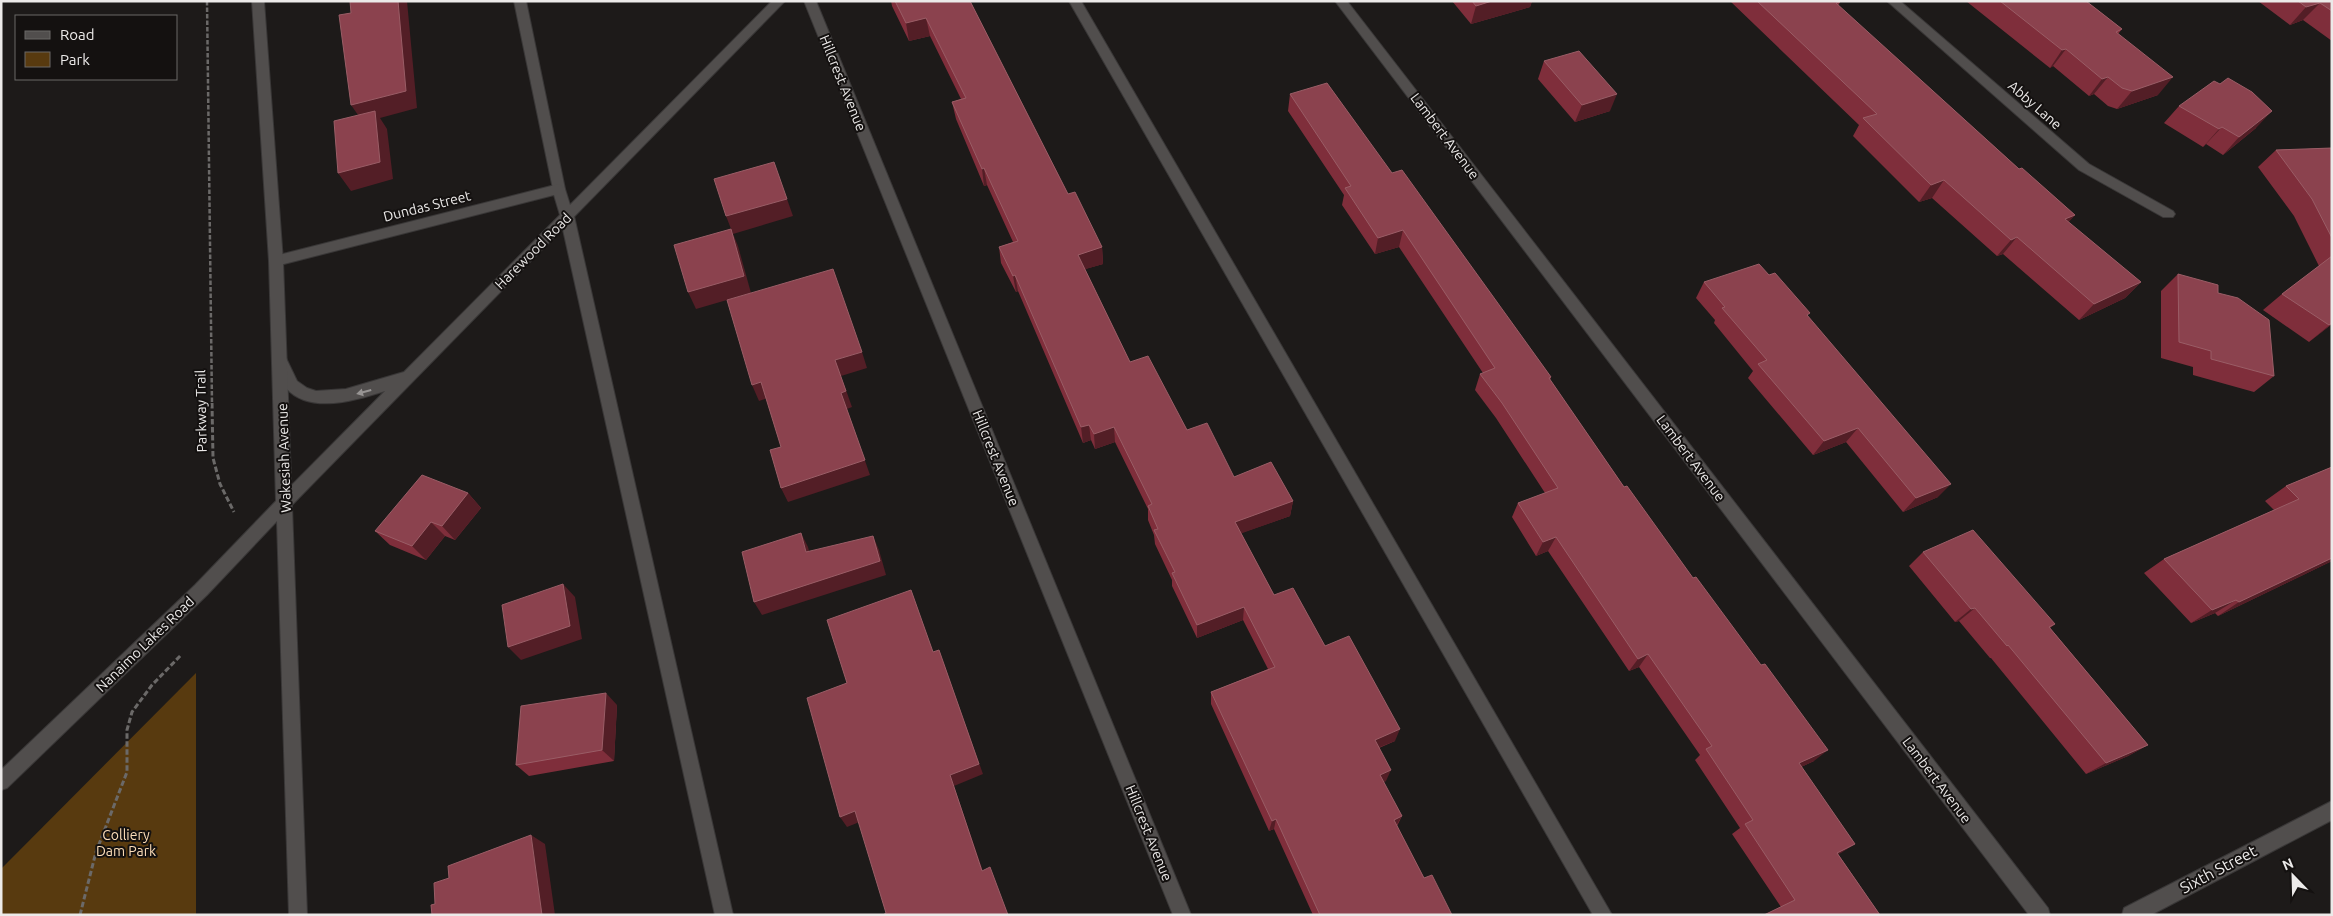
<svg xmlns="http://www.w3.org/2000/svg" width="2333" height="916" font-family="Ubuntu,sans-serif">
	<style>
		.green { fill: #583a0f }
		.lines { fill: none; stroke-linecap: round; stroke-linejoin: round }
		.lane-casing { stroke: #393737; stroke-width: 2 }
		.street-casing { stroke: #393737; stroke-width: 2 }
		.secondary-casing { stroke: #393737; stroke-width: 2 }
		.path-far1 { stroke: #6b6968; stroke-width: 2.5; stroke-dasharray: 4.5 2; stroke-linecap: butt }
		.path { stroke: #6b6968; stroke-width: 3; stroke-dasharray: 5.5 2.5; stroke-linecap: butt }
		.lane { fill: #514e4d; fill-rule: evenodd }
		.street { fill: #514e4d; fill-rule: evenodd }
		.secondary { fill: #514e4d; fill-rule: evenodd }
		.wall { fill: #7f2e3b }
		.shaded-wall { fill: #531e26 }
		.building { fill: #8b424e; stroke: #9a5d66 }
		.oneway { fill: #979493 }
		.labels { text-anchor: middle; stroke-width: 4; stroke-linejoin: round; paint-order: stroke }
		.street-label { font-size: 14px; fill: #eceae9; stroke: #141110 }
		.park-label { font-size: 14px; fill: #fcddb8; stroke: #141110 }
		.near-street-label { font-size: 16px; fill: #eceae9; stroke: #141110 }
	</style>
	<rect width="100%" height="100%" fill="#1d1a19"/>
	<polygon class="green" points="196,673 196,915 1,915 1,869"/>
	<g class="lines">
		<defs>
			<g id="lane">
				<polygon points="514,1 526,1 565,189 559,194 553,189"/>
				<polygon points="1069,1 1081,1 1612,915 1593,915"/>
				<polygon points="567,211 574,216 733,915 715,915 560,216"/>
			</g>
			<g id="street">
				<path d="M 772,1 L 785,1 L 290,507 L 285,509 L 280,507 L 277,502 L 280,497 L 385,391 C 357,400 310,415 286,388 C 279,380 276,369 273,360 L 275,356 L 280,354 L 285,356 L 297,381 L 307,388 L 316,391 L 346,389 L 404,372 L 560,215 L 554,195 L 276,266 L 271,265 L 269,261 L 271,257 L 559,184 L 565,189 L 570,205 Z"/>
				<polygon points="804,1 816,1 1191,915 1173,915"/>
				<polygon points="1335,1 1347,1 2048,908 2050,915 2029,915"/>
				<polygon points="1887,1 1900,1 2089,164 2173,211 2175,214 2173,217 2163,217 2079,170"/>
			</g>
			<g id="secondary">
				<polygon points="252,1 264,1 283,261 307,915 289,915 277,521 207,595 7,788 1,790 1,770 195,585 276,501 269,261"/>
				<polygon points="2332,801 2332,820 2151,915 2122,915 2124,908"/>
			</g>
		</defs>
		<use href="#lane" class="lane-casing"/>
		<use href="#street" class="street-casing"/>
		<use href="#secondary" class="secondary-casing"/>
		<polyline class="path-far1" points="207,1 212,404"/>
		<g class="path">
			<polyline points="212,403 213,458 220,484 234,512"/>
			<polyline points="80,915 96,852 127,772 127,730 132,712 152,685 181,655"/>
		</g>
		<use href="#lane" class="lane"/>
		<use href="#street" class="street"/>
		<use href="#secondary" class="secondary"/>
	</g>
	<g class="wall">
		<polygon points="891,1 970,1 1068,194 1102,247 1103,264 1085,269 1130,362 1187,430 1234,477 1293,501 1290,516 1241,533 1274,595 1325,646 1395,741 1379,748 1386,781 1383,782 1402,816 1397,826 1424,878 1452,915 1313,915 1274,829 1269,831 1211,704 1211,692 1268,669 1243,620 1197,638 1172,586 1172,580 1155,544 1154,535 1148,520 1148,509 1115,442 1095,449 1091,440 1083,443 1018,291 1016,292 1001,263 999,247 1013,242 987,185 984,186 956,119 952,102 961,99 930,36 909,41 892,6"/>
		<polygon points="1452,1 1532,1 1530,7 1471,24"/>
		<polygon points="1730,1 1839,1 1840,2 1838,6 2019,169 2075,215 2068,222 2141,282 2125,298 2079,320 2003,254 1997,256 1932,198 1919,202 1853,136 1859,125"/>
		<polygon points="1966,1 2086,1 2122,29 2118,34 2158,95 2117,109 2108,106 2094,94 2089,96 2053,66 2050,68"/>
		<polygon points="2258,1 2332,1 2332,41 2303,20 2290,25"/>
		<polygon points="1544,61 1610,111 1575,122 1538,79"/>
		<polygon points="1290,94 1392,173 1551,377 1550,380 1814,761 1801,767 1855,844 1838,854 1880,915 1781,907 1732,834 1740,828 1695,760 1700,755 1639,667 1629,671 1548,551 1536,556 1512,517 1518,503 1545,493 1496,418 1475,390 1480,374 1483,373 1399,247 1375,254 1342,205 1344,195 1288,111"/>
		<polygon points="2179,106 2256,128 2223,155 2206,144 2203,147 2164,123"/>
		<polygon points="2332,148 2332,324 2309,342 2263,310 2282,294 2319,266 2294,216 2258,167 2276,150"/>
		<polygon points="2178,274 2218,293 2274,376 2254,392 2193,375 2193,367 2161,358 2161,291"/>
		<polygon points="1769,275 1808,317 1938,497 1903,512 1846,442 1813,455 1748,378 1753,371 1714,323 1715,320 1696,298 1704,282"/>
		<polygon points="2332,467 2332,561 2218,616 2215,613 2191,623 2144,573 2164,559 2274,510 2265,501 2286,486"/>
		<polygon points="468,493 481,508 455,540 445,536 426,560 390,545 375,531"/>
		<polygon points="1923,552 2055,624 2050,628 2148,745 2128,756 2086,774 1991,658 1990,658 1959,621 1955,622 1909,566"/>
		<polygon points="617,705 614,761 529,776 516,765"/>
	</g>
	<g class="shaded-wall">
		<polygon points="398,1 407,1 417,108 380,118 387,129 393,179 351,191 338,173 363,122 351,105"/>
		<polygon points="1492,1 1532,1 1530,7 1471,24 1476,6"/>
		<polygon points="2320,3 2303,20 2290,25 2306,7"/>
		<polygon points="926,18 930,36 909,41 906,23"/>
		<polygon points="2066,49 2053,66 2050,68 2062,50"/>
		<polygon points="2108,77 2094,94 2089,96 2102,79"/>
		<polygon points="2173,77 2158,95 2117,109 2132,91"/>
		<polygon points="1617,94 1610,111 1575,122 1582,105"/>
		<polygon points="2272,111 2256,128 2223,155 2239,137"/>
		<polygon points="2222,127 2206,144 2203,147 2219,129"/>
		<polygon points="984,168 987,185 984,186 982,169"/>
		<polygon points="1944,180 1932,198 1919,202 1931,185"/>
		<polygon points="787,199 793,216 733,234 726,216"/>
		<polygon points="2075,215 2060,232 2065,219"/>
		<polygon points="731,229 738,246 751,293 696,309 688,292"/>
		<polygon points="1403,230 1399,247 1375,254 1378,238"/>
		<polygon points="2017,237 2003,254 1997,256 2011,240"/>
		<polygon points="1102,247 1103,264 1079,271 1078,255"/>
		<polygon points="1015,275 1018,291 1016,292 1013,276"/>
		<polygon points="2141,282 2125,298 2079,320 2094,304"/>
		<polygon points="2332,323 2332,324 2309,342"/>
		<polygon points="862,352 867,368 841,376 852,407 847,409 870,475 788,502 781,488 841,393 835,360"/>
		<polygon points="761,382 768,398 759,401 752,385"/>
		<polygon points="1089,425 1091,440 1083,443 1081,427"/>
		<polygon points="1114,427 1115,442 1095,449 1094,434"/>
		<polygon points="1858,428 1846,442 1813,455 1824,441"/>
		<polygon points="1951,484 1938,497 1903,512 1916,498"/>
		<polygon points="468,493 481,508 455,540 442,526"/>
		<polygon points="1293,501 1290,516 1234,536 1235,522"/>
		<polygon points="431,522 445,536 426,560 412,546"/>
		<polygon points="801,533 808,547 813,566 806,552"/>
		<polygon points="873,536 879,550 886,575 762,615 754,602"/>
		<polygon points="1556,537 1548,551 1536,556 1543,542"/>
		<polygon points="2332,558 2332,561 2218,616 2239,602"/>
		<polygon points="563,584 575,597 582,639 521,660 508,647"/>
		<polygon points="2236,600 2215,613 2191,623 2212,610"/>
		<polygon points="1244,607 1243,620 1197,638 1197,625"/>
		<polygon points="1975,608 1959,621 1955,622 1971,609"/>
		<polygon points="939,650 983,774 954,786 986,880 982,871 950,775"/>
		<polygon points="1648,654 1639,667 1629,671 1638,659"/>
		<polygon points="606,693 617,705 614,761 602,750"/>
		<polygon points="1400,729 1395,741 1370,751 1375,740"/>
		<polygon points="2148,745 2128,756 2086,774 2106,763"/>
		<polygon points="1828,750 1814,761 1786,774 1799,763"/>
		<polygon points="1391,770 1386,781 1375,786 1380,775"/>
		<polygon points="855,811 862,821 847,827 840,817"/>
		<polygon points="1402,816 1396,826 1394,820"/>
		<polygon points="1276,819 1274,829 1269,831 1272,821"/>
		<polygon points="531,835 545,844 555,915 542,915"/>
		<polygon points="1855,844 1841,853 1822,862 1837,853"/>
	</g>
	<g class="building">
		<polygon points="350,1 398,1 406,91 351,105 339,15 351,13"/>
		<polygon points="895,1 970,1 1068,194 1075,192 1102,247 1078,255 1130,362 1148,356 1187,430 1207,423 1234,477 1271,462 1293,501 1235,522 1274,595 1293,588 1325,646 1349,636 1400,729 1375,740 1391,770 1380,775 1402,816 1394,820 1424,878 1432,875 1452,915 1320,915 1276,819 1272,821 1211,692 1275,667 1244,607 1197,625 1172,573 1175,572 1154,530 1158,529 1148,506 1152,504 1114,427 1094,434 1089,425 1081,427 1015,275 1013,276 999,247 1018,241 984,168 982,169 952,102 966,98 926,18 906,23"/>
		<polygon points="1472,1 1492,1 1476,6"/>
		<polygon points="1757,1 1839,1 1840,2 1836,3 2019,169 2022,168 2075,215 2065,219 2141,282 2094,304 2017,237 2011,240 1944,180 1931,185 1863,118 1877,114"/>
		<polygon points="2000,1 2086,1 2122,29 2116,32 2173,77 2132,91 2122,88 2108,77 2102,79 2066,49 2062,50"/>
		<polygon points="2298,1 2332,1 2332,11 2320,3 2306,7"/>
		<polygon points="1579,51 1617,94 1582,105 1544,61"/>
		<polygon points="2228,78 2252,92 2272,111 2239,137 2222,127 2219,129 2179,106 2214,81 2220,84"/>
		<polygon points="1327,83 1392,173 1402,170 1551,377 1549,378 1624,487 1627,486 1693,578 1696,577 1761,665 1765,664 1828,750 1799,763 1855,844 1837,853 1880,915 1764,915 1795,900 1745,824 1753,820 1706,749 1712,746 1648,654 1638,659 1556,537 1543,542 1518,503 1558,488 1502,403 1480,374 1495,368 1403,230 1378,238 1345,188 1351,186 1290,94"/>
		<polygon points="375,111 380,162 338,173 334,121"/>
		<polygon points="2332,148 2332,238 2312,199 2276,150"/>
		<polygon points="774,162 787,199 726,216 714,179"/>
		<polygon points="731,229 744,276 688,292 674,245"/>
		<polygon points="2332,256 2332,323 2329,325 2282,294"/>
		<polygon points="1759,264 1769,275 1775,273 1810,313 1807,315 1951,484 1916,498 1858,428 1824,441 1758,364 1767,360 1722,308 1725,307 1704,282"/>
		<polygon points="833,269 862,352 835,360 846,391 841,393 865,460 781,488 770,450 781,447 761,382 752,385 727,300"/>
		<polygon points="2178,274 2218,285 2218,293 2238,298 2269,320 2274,376 2211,359 2211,351 2179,342"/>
		<polygon points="2332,467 2332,558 2239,602 2236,600 2212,610 2164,559 2299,499 2286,486"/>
		<polygon points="422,475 468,493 442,526 431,522 412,546 375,531"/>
		<polygon points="1973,530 2055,624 2049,627 2148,745 2106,763 2008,645 2007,646 1975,608 1971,609 1923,552"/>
		<polygon points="801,533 806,552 873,536 880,561 754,602 742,552"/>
		<polygon points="563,584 570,626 508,647 502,605"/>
		<polygon points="911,590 933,652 939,650 979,764 950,775 982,871 990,867 1008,915 883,915 886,913 855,811 840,817 807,698 847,683 827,620"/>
		<polygon points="606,693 602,750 516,765 521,706"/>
		<polygon points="531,835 542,915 432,915 431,905 435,904 434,883 449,878 448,866"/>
	</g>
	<defs><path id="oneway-solid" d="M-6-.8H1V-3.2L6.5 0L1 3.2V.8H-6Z" transform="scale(1.25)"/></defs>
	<use class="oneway" href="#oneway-solid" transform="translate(364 392) rotate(165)"/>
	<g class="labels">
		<g class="street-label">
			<text transform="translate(843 83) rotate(68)" y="5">Hillcrest Avenue</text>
			<text transform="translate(2035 105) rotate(41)" y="5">Abby Lane</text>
			<text transform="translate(1445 136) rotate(53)" y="5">Lambert Avenue</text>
			<text transform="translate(427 206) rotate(-14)" y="5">Dundas Street</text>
			<text transform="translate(533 251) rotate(-45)" y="5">Harewood Road</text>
			<text transform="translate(201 411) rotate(-91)" y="5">Parkway Trail</text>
			<text transform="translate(284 458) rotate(-92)" y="5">Wakesiah Avenue</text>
			<text transform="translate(996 458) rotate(68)" y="5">Hillcrest Avenue</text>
			<text transform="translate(1691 458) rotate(53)" y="5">Lambert Avenue</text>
			<text transform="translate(145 644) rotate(-44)" y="5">Nanaimo Lakes Road</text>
			<text transform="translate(1937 780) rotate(53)" y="5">Lambert Avenue</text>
			<text transform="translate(1149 833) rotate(68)" y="5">Hillcrest Avenue</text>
		</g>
		<g class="park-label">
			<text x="126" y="840">Colliery<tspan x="126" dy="16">Dam Park</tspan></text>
		</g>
		<g class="near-street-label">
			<text transform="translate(2218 869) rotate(-28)" y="6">Sixth Street</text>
		</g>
	</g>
	<rect width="2333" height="916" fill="none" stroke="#eceae9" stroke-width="5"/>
	<rect x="15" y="15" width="162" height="65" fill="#141110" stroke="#6a6867"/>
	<rect x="25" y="31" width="25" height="8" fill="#514e4d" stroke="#6a6867"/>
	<text x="60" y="40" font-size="15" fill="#eceae9">Road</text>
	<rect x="25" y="52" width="25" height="15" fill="#583a0f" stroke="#6a6867"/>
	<text x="60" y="65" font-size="15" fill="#eceae9">Park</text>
	<g transform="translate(2293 876) rotate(337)" stroke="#141110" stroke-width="4" paint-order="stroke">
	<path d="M0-4L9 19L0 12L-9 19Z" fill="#eceae9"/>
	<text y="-8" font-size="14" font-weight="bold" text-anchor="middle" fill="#eceae9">N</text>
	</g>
</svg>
